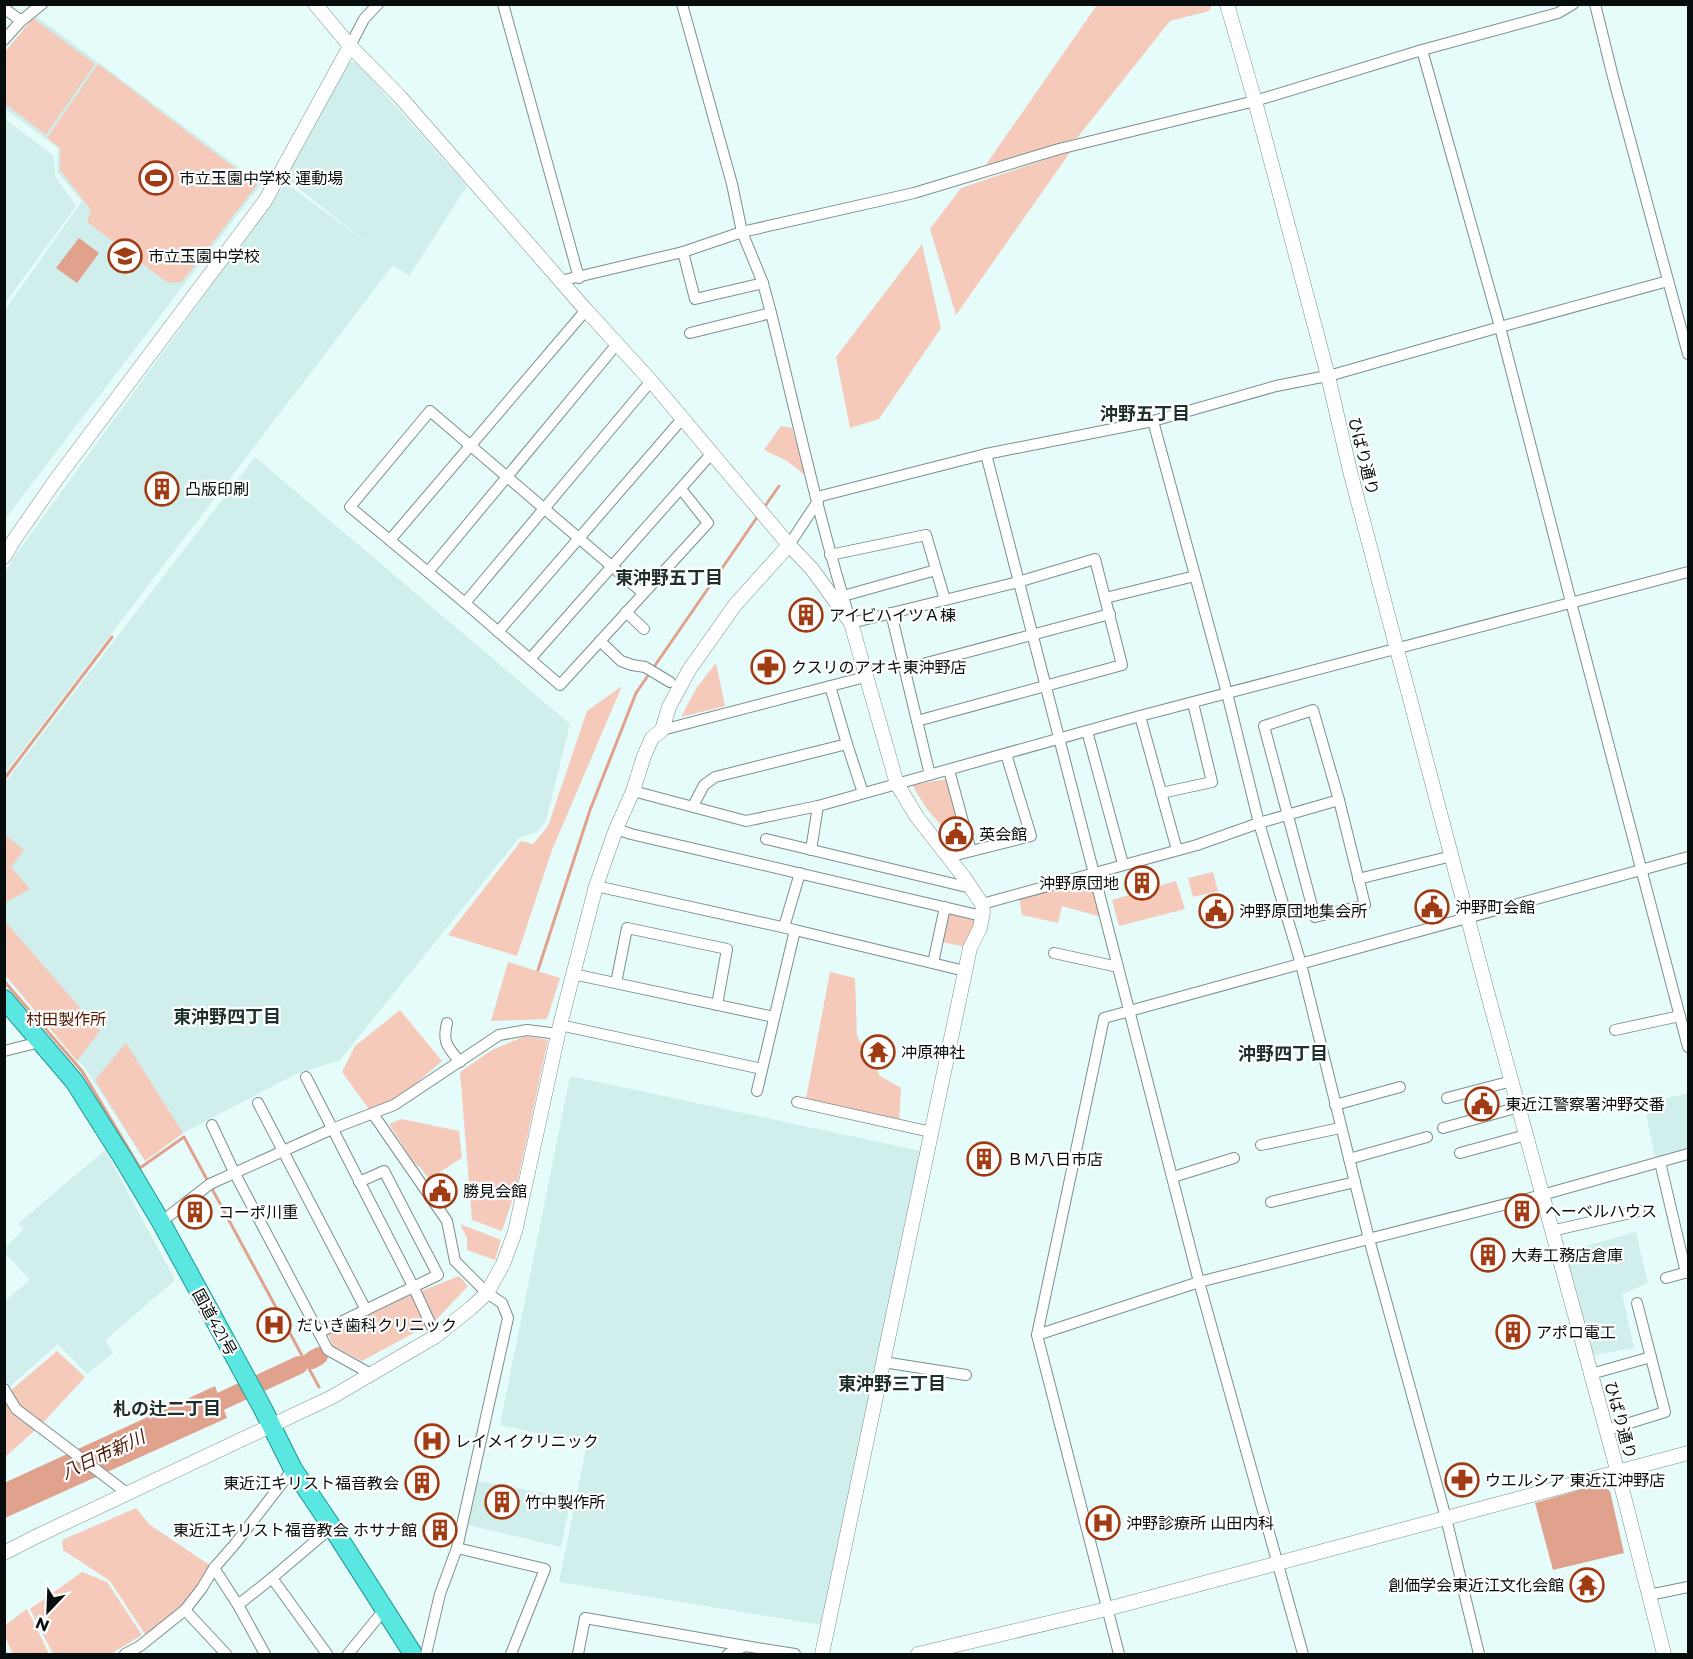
<svg xmlns="http://www.w3.org/2000/svg" width="1693" height="1659" font-family="Montserrat,'Noto Sans JP',sans-serif">
	<style>
		.built { fill: #d0eeeb }
		.green { fill: #f5cabb }
		.water { fill: #e1a28d }
		.lines { fill: none; stroke-linecap: round; stroke-linejoin: round }
		.stream { stroke: #e1a28d; stroke-width: 3 }
		.river { stroke: #e1a28d; stroke-width: 18 }
		.minor-casing { stroke: #7c8f8d; stroke-width: 12 }
		.tertiary-casing { stroke: #7c8f8d; stroke-width: 15 }
		.trunk-casing { stroke: #219792; stroke-width: 20 }
		.minor { stroke: #fff; stroke-width: 10 }
		.tertiary { stroke: #fff; stroke-width: 14 }
		.trunk { stroke: #5ae7e2; stroke-width: 18 }
		.labels { text-anchor: middle; stroke-width: 4.5; stroke-linejoin: round; paint-order: stroke }
		.poi-label { font-size: 16px; fill: #060d0c; stroke: #fff; text-anchor: start }
		.street-label { font-size: 16px; fill: #060d0c; stroke: #fff }
		.park-label { font-size: 16px; fill: #521a05; stroke: #fff }
		.neighbourhood-label { font-size: 18px; font-weight: bold; fill: #1e2f2e; stroke: #fff }
		.water-label { font-size: 18px; font-style: italic; fill: #501904; stroke: #fff }
	</style>
	<rect width="100%" height="100%" fill="#e6fcfa"/>
	<g class="built">
		<polygon points="35,15 261,184 5,519 5,310 82,201 57,172 58,148 5,109 4,56"/>
		<polygon points="356,62 467,186 409,276 393,265 5,773 4,575 14,557 286,183 371,246 286,178 348,63"/>
		<polygon points="5,119 54,156 55,176 76,206 5,303"/>
		<polygon points="255,457 570,724 545,823 537,832 519,838 340,1060 296,1074 183,1133 145,1161 85,1068 5,974 4,784"/>
		<polygon points="570,1076 921,1151 822,1625 559,1582 587,1444 500,1425"/>
		<polygon points="1688,1093 1688,1149 1655,1158 1644,1104"/>
		<polygon points="105,1150 175,1280 105,1340 113,1353 87,1374 58,1344 8,1388 5,1382 5,1301 30,1280 5,1253 5,1248 24,1229 18,1224"/>
		<polygon points="1636,1232 1648,1283 1622,1294 1634,1348 1593,1355 1564,1252"/>
		<polygon points="478,1481 571,1498 561,1547 468,1525"/>
	</g>
	<g class="green">
		<polygon points="1097,5 1212,5 1209,11 1170,21 1077,138 985,166"/>
		<polygon points="33,18 95,64 46,135 5,104 4,53"/>
		<polygon points="98,64 257,185 182,282 168,283 87,222 91,210 60,170 60,148 47,138"/>
		<polygon points="1071,151 956,315 930,229 961,188"/>
		<polygon points="922,244 941,328 879,419 850,428 836,357"/>
		<polygon points="781,426 792,428 806,476 787,461 764,450"/>
		<polygon points="716,663 725,706 681,717 697,687"/>
		<polygon points="622,686 552,850 517,956 448,935 521,841 533,844 548,826 587,711"/>
		<polygon points="947,779 961,824 944,829 927,809 912,785"/>
		<polygon points="4,834 24,850 11,867 30,889 5,903"/>
		<polygon points="1213,872 1218,891 1193,897 1188,878"/>
		<polygon points="1094,873 1105,918 1062,906 1058,923 1022,915 1019,895"/>
		<polygon points="1176,881 1185,909 1119,926 1112,900"/>
		<polygon points="945,907 982,916 970,948 938,941"/>
		<polygon points="4,920 100,1031 77,1061 5,975"/>
		<polygon points="508,962 560,978 547,1019 491,1021"/>
		<polygon points="830,972 855,978 857,1036 880,1076 901,1088 899,1125 805,1104"/>
		<polygon points="400,1010 442,1061 393,1103 371,1112 342,1072 355,1046"/>
		<polygon points="525,1036 548,1040 516,1189 502,1231 472,1220 460,1072 492,1050"/>
		<polygon points="126,1043 183,1133 145,1161 95,1080"/>
		<polygon points="402,1119 459,1131 462,1158 429,1179 420,1167 414,1163 389,1124"/>
		<polygon points="460,1224 501,1240 495,1260 467,1250 467,1238"/>
		<polygon points="459,1276 468,1286 434,1322 362,1361 333,1346 328,1334 407,1297"/>
		<polygon points="57,1351 85,1377 40,1426 5,1457 4,1391 9,1392"/>
		<polygon points="136,1508 150,1525 214,1568 202,1588 148,1639 110,1581 63,1550 62,1540"/>
		<polygon points="82,1572 107,1582 142,1635 111,1654 53,1654 30,1609"/>
		<polygon points="27,1609 49,1654 13,1654 5,1637 5,1625"/>
	</g>
	<g class="water">
		<polygon points="79,238 99,253 77,283 56,268"/>
		<polygon points="215,1386 227,1418 5,1518 4,1483"/>
		<polygon points="1600,1484 1610,1491 1624,1553 1553,1570 1535,1503"/>
	</g>
	<g class="lines">
		<g class="stream">
			<polyline points="763,509 779,486"/>
			<polyline points="4,779 112,637"/>
			<polyline points="538,970 590,810 636,693 758,516"/>
			<polyline points="4,981 82,1071 140,1168 184,1137 319,1387"/>
		</g>
		<g class="river">
			<polyline points="312,1360 319,1356"/>
			<polyline points="200,1411 299,1365"/>
		</g>
		<defs>
			<g id="minor">
				<polyline points="503,4 579,278"/>
				<path d="M 682,4 L 732,184 L 742,232 L 763,283 L 771,313 C 797,417 819,521 851,623 L 1018,582 L 1095,559 L 1122,665 L 917,721"/>
				<polyline points="1595,4 1613,77 1688,354"/>
				<polyline points="4,8 21,21"/>
				<polyline points="4,40 21,21 42,4"/>
				<polyline points="350,46 364,19 378,4"/>
				<polyline points="1422,50 1500,327 1571,602 1688,1047"/>
				<polyline points="683,252 695,299 763,283"/>
				<polyline points="560,281 683,252 742,232 914,193 1059,149 1255,101 1422,50 1558,13 1573,4"/>
				<polyline points="690,333 771,313"/>
				<polyline points="986,454 1199,1282 1303,1654"/>
				<polyline points="817,497 986,454 1153,421 1276,386 1332,375 1500,327 1668,281"/>
				<polyline points="390,540 586,310"/>
				<polyline points="789,545 818,501"/>
				<polyline points="830,555 926,535 945,600"/>
				<polyline points="428,572 617,344"/>
				<polyline points="643,593 430,411 350,507 465,603 560,685 708,523 681,489"/>
				<polyline points="843,596 936,570"/>
				<polyline points="1105,598 1195,576"/>
				<polyline points="465,603 651,381"/>
				<polyline points="626,612 644,629"/>
				<polyline points="891,613 930,775"/>
				<polyline points="498,632 682,419"/>
				<polyline points="600,641 621,661 632,665 645,667 670,682"/>
				<polyline points="530,659 712,453"/>
				<polyline points="904,669 1110,614"/>
				<polyline points="830,686 847,744"/>
				<polygon points="1313,710 1339,800 1365,905 1315,917 1264,726"/>
				<polyline points="1140,716 1177,850"/>
				<polyline points="662,730 865,677"/>
				<polyline points="1087,731 1123,864"/>
				<polyline points="949,770 971,851"/>
				<polyline points="633,791 746,821 818,806 1140,716 1688,572"/>
				<polyline points="1161,793 1212,782 1193,703"/>
				<polyline points="1339,800 1259,823 1301,964 1369,1239 1446,1518 1479,1654"/>
				<polyline points="693,806 704,785 715,777 847,744 863,793"/>
				<polyline points="616,829 631,834 982,916"/>
				<polyline points="766,839 971,888"/>
				<polyline points="811,850 818,806"/>
				<polyline points="948,857 1031,836 1006,754"/>
				<polyline points="1358,879 1452,856"/>
				<polyline points="596,886 795,930 757,1091"/>
				<polyline points="982,904 1197,845 1259,823 1227,693 1153,421"/>
				<polyline points="784,927 800,873"/>
				<polyline points="795,930 965,971"/>
				<polyline points="1054,953 1118,967"/>
				<polyline points="933,963 945,907"/>
				<polyline points="573,974 774,1017"/>
				<polyline points="616,983 627,928 727,949 717,1005"/>
				<path d="M 447,1023 C 442,1043 448,1047 460,1062"/>
				<polyline points="560,1025 762,1069"/>
				<polyline points="1615,1030 1680,1016"/>
				<polyline points="4,1051 32,1044 35,1036"/>
				<polyline points="306,1077 413,1286 436,1336"/>
				<polyline points="1447,1098 1512,1081"/>
				<polyline points="797,1102 931,1132"/>
				<polyline points="258,1103 366,1310"/>
				<polyline points="1335,1105 1400,1087"/>
				<polyline points="373,1114 447,1221 455,1261 487,1293 502,1303 508,1318 457,1548 440,1594 426,1654"/>
				<polyline points="212,1125 234,1172 328,1350 371,1374"/>
				<polyline points="1443,1128 1519,1107"/>
				<polyline points="1261,1145 1340,1128"/>
				<polyline points="1460,1153 1526,1135"/>
				<polyline points="1349,1159 1427,1137"/>
				<polyline points="1660,1162 1686,1273"/>
				<polyline points="1173,1177 1234,1158"/>
				<polyline points="1271,1202 1355,1182"/>
				<polyline points="161,1222 210,1184 332,1129 394,1105 499,1035 527,1030 558,1034"/>
				<polyline points="1551,1231 1639,1211"/>
				<polyline points="1666,1278 1688,1272"/>
				<polyline points="320,1332 438,1275 384,1171 359,1182"/>
				<polyline points="1037,1335 1199,1282 1542,1195 1688,1154"/>
				<polyline points="883,1362 966,1375"/>
				<polyline points="1591,1374 1651,1357"/>
				<polyline points="4,1389 16,1409 127,1493"/>
				<polyline points="1607,1430 1665,1412 1637,1303"/>
				<polyline points="457,1548 545,1569 511,1654"/>
				<polyline points="214,1568 238,1605 265,1654"/>
				<polyline points="1649,1595 1688,1587"/>
				<polyline points="238,1605 272,1578"/>
				<polyline points="185,1610 226,1654"/>
				<polyline points="125,1654 140,1646 185,1610 202,1588 214,1568 235,1544 293,1469"/>
				<polyline points="327,1654 272,1578 332,1527"/>
				<polyline points="348,1654 384,1610"/>
				<polyline points="578,1654 585,1618 745,1646"/>
				<polyline points="728,1654 745,1646 795,1654"/>
				<polyline points="1119,1654 1037,1335 1104,1018 1688,857"/>
			</g>
			<g id="tertiary">
				<polyline points="315,4 350,46 401,98 586,310 651,381 789,545 812,569 851,623 897,784 917,817 963,876 982,904 983,912 980,928 970,948 822,1654"/>
				<polyline points="1227,4 1255,101 1328,376 1350,471 1488,995 1618,1473 1664,1654"/>
				<polyline points="4,557 14,540 55,481 265,201 350,46"/>
				<polyline points="4,1553 37,1536 332,1397 436,1336 471,1308 487,1293 503,1264 515,1232 560,1025 596,886 616,829 633,791 644,756 652,738 662,730 669,707 689,670 735,605 789,545"/>
				<polyline points="918,1654 1107,1609 1688,1453"/>
			</g>
			<polyline id="trunk" points="4,999 74,1081 124,1160 161,1222 213,1317 263,1409 293,1469 332,1527 413,1654"/>
		</defs>
		<use href="#minor" class="minor-casing"/>
		<use href="#tertiary" class="tertiary-casing"/>
		<use href="#trunk" class="trunk-casing"/>
		<use href="#minor" class="minor"/>
		<use href="#tertiary" class="tertiary"/>
		<use href="#trunk" class="trunk"/>
	</g>
	<defs>
		<symbol id="stadium-ring" viewBox="-11 -11 22 22"><circle r="9.5" fill="#fff" stroke="#a13b13" stroke-width="1.5"/><path d="M0-5a6.5 5 0 1 0 0 10a6.5 5 0 1 0 0-10ZM-3.5-1.8h7v3.6h-7Z" fill="#a13b13"/></symbol>
		<symbol id="school-ring" viewBox="-11 -11 22 22"><circle r="9.5" fill="#fff" stroke="#a13b13" stroke-width="1.5"/><path d="M0-5L7-2L0 1L-7-2ZM-4 1L0 2.5L4 1V4Q0 6-4 4Z" fill="#a13b13"/></symbol>
		<symbol id="building-ring" viewBox="-11 -11 22 22"><circle r="9.5" fill="#fff" stroke="#a13b13" stroke-width="1.5"/><path d="M-4-6H4V6H1V3H-1V6H-4ZM-2.5-4.3h1.7v1.8h-1.7ZM.8-4.3h1.7v1.8H.8ZM-2.5-1h1.7V.8h-1.7ZM.8-1h1.7V.8H.8Z" fill="#a13b13"/></symbol>
		<symbol id="pharmacy-ring" viewBox="-11 -11 22 22"><circle r="9.5" fill="#fff" stroke="#a13b13" stroke-width="1.5"/><path d="M-2-6h4v4h4v4h-4v4h-4v-4h-4v-4h4Z" fill="#a13b13"/></symbol>
		<symbol id="civic-ring" viewBox="-11 -11 22 22"><circle r="9.5" fill="#fff" stroke="#a13b13" stroke-width="1.5"/><path d="M-.6-6.5H3V-4.5H.6V-3L4-1V1h2V6H-6V1h2V-1L-.6-3ZM-1.2 2.5V6h2.4V2.5Z" fill="#a13b13"/></symbol>
		<symbol id="temple-ring" viewBox="-11 -11 22 22"><circle r="9.5" fill="#fff" stroke="#a13b13" stroke-width="1.5"/><path d="M0-6L5-2H3V0L6.5 2.5H4V6H1.5V3h-3V6H-4V2.5H-6.5L-3 0V-2H-5Z" fill="#a13b13"/></symbol>
		<symbol id="hospital-ring" viewBox="-11 -11 22 22"><circle r="9.5" fill="#fff" stroke="#a13b13" stroke-width="1.5"/><path d="M-5-5h3v3.5h4V-5h3V5h-3V1.5h-4V5h-3Z" fill="#a13b13"/></symbol>
	</defs>
	<g fill-rule="evenodd">
		<use href="#stadium-ring" x="137" y="159" width="38" height="38"/>
		<use href="#school-ring" x="106" y="237" width="38" height="38"/>
		<use href="#building-ring" x="143" y="470" width="38" height="38"/>
		<use href="#building-ring" x="787" y="596" width="38" height="38"/>
		<use href="#pharmacy-ring" x="749" y="648" width="38" height="38"/>
		<use href="#civic-ring" x="937" y="815" width="38" height="38"/>
		<use href="#building-ring" x="1123" y="864" width="38" height="38"/>
		<use href="#civic-ring" x="1413" y="888" width="38" height="38"/>
		<use href="#civic-ring" x="1197" y="892" width="38" height="38"/>
		<use href="#temple-ring" x="859" y="1033" width="38" height="38"/>
		<use href="#civic-ring" x="1463" y="1085" width="38" height="38"/>
		<use href="#building-ring" x="965" y="1140" width="38" height="38"/>
		<use href="#civic-ring" x="421" y="1172" width="38" height="38"/>
		<use href="#building-ring" x="1503" y="1192" width="38" height="38"/>
		<use href="#building-ring" x="176" y="1193" width="38" height="38"/>
		<use href="#building-ring" x="1469" y="1236" width="38" height="38"/>
		<use href="#hospital-ring" x="255" y="1306" width="38" height="38"/>
		<use href="#building-ring" x="1494" y="1313" width="38" height="38"/>
		<use href="#hospital-ring" x="413" y="1422" width="38" height="38"/>
		<use href="#pharmacy-ring" x="1443" y="1461" width="38" height="38"/>
		<use href="#building-ring" x="403" y="1464" width="38" height="38"/>
		<use href="#building-ring" x="483" y="1483" width="38" height="38"/>
		<use href="#hospital-ring" x="1084" y="1504" width="38" height="38"/>
		<use href="#building-ring" x="421" y="1511" width="38" height="38"/>
		<use href="#temple-ring" x="1568" y="1566" width="38" height="38"/>
	</g>
	<g class="labels">
		<g class="poi-label">
			<text x="179" y="184">市立玉園中学校 運動場</text>
			<text x="148" y="262">市立玉園中学校</text>
			<text x="185" y="495">凸版印刷</text>
			<text x="829" y="621">アイビハイツＡ棟</text>
			<text x="791" y="673">クスリのアオキ東沖野店</text>
			<text x="979" y="840">英会館</text>
			<text x="1119" y="889" text-anchor="end">沖野原団地</text>
			<text x="1455" y="913">沖野町会館</text>
			<text x="1239" y="917">沖野原団地集会所</text>
			<text x="901" y="1058">冲原神社</text>
			<text x="1505" y="1110">東近江警察署沖野交番</text>
			<text x="1007" y="1165">ＢＭ八日市店</text>
			<text x="463" y="1197">勝見会館</text>
			<text x="1545" y="1217">ヘーベルハウス</text>
			<text x="218" y="1218">コーポ川重</text>
			<text x="1511" y="1261">大寿工務店倉庫</text>
			<text x="297" y="1331">だいき歯科クリニック</text>
			<text x="1536" y="1338">アポロ電工</text>
			<text x="455" y="1447">レイメイクリニック</text>
			<text x="1485" y="1486">ウエルシア 東近江沖野店</text>
			<text x="399" y="1489" text-anchor="end">東近江キリスト福音教会</text>
			<text x="525" y="1508">竹中製作所</text>
			<text x="1126" y="1529">沖野診療所 山田内科</text>
			<text x="417" y="1536" text-anchor="end">東近江キリスト福音教会 ホサナ館</text>
			<text x="1564" y="1591" text-anchor="end">創価学会東近江文化会館</text>
		</g>
		<g class="street-label">
			<text transform="translate(1364 456) rotate(76)" y="6">ひばり通り</text>
			<text transform="translate(215 1322) rotate(61)" y="6">国道421号</text>
			<text transform="translate(1621 1420) rotate(75)" y="6">ひばり通り</text>
		</g>
		<g class="park-label">
			<text x="66" y="1025">村田製作所</text>
		</g>
		<g class="neighbourhood-label">
			<text x="1145" y="420">沖野五丁目</text>
			<text x="669" y="584">東沖野五丁目</text>
			<text x="227" y="1023">東沖野四丁目</text>
			<text x="1283" y="1060">沖野四丁目</text>
			<text x="892" y="1390">東沖野三丁目</text>
			<text x="167" y="1415">札の辻二丁目</text>
		</g>
		<g class="water-label">
			<text transform="translate(103 1455) rotate(-25)" y="6">八日市新川</text>
		</g>
	</g>
	<rect width="1693" height="1659" fill="none" stroke="#060d0c" stroke-width="12"/>
	<g transform="translate(48 1611) rotate(203)" stroke="#ffffff" stroke-width="4.5" paint-order="stroke">
	<path d="M0-4.5L10 22L0 15L-10 22Z" fill="#060d0c"/>
	<text y="-9" font-size="16" font-weight="bold" text-anchor="middle" fill="#060d0c">N</text>
	</g>
</svg>
